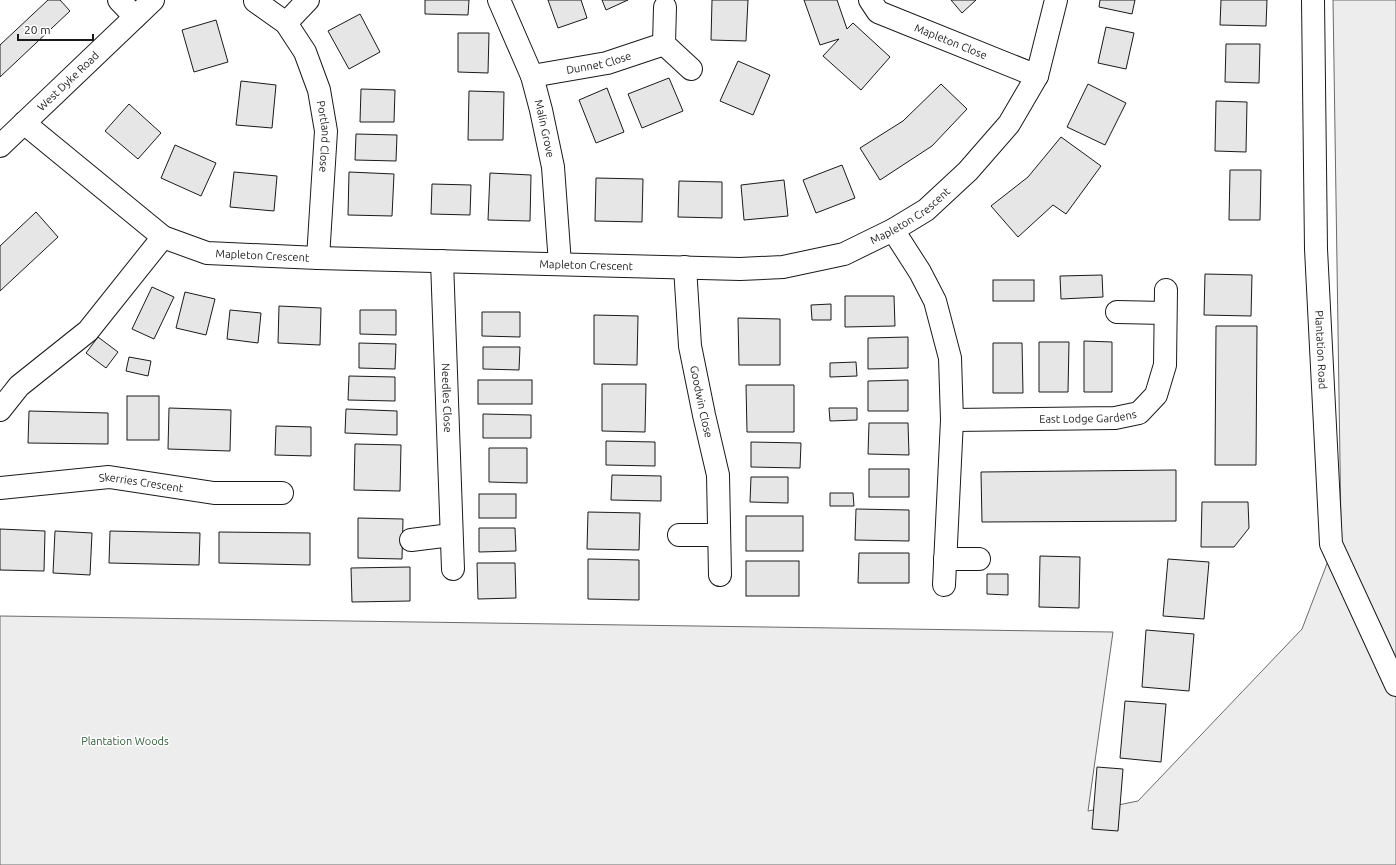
<svg xmlns="http://www.w3.org/2000/svg" width="1396" height="865" font-family="Ubuntu,sans-serif">
	<style>
		.green { fill: #ededed; stroke: #6a6a6a }
		.building { fill: #e6e6e6; stroke: #1a1a1a }
		.lines { fill: none; stroke-linecap: round; stroke-linejoin: round }
		.minor-casing { stroke: #1a1a1a; stroke-width: 24 }
		.minor { stroke: #fff; stroke-width: 22 }
		.labels { text-anchor: middle; stroke-width: 3; stroke-linejoin: round; paint-order: stroke }
		.street-label { font-size: 11px; fill: #1a1a1a; stroke: #fff }
		.park-label { font-size: 11px; fill: #2b5a34; stroke: #fff }
	</style>
	<rect width="100%" height="100%" fill="#fff"/>
	<polygon class="green" points="1333,0 1396,0 1396,865 0,865 0,616 1113,632 1088,811 1138,801 1302,629 1341,527"/>
	<g class="building">
		<polygon points="48,0 60,0 70,11 0,77 0,45"/>
		<polygon points="425,0 469,0 468,15 425,14"/>
		<polygon points="548,0 581,0 587,18 558,28"/>
		<polygon points="602,0 628,0 606,10"/>
		<polygon points="712,0 748,0 746,41 711,40"/>
		<polygon points="804,0 837,0 847,29 853,23 890,57 861,90 823,56 839,39 820,45"/>
		<polygon points="951,0 976,0 962,13"/>
		<polygon points="1100,0 1135,0 1132,14 1099,7"/>
		<polygon points="1221,0 1267,0 1266,26 1220,25"/>
		<polygon points="360,14 380,52 349,69 328,31"/>
		<polygon points="216,20 228,62 194,72 182,30"/>
		<polygon points="1106,27 1134,33 1126,69 1098,63"/>
		<polygon points="458,33 489,33 488,73 458,72"/>
		<polygon points="1226,44 1260,44 1259,83 1225,82"/>
		<polygon points="738,61 770,75 753,115 720,101"/>
		<polygon points="669,78 683,111 642,128 628,94"/>
		<polygon points="241,81 276,85 272,128 236,125"/>
		<polygon points="941,84 967,109 932,146 880,180 860,148 903,121"/>
		<polygon points="1088,84 1126,103 1105,145 1067,127"/>
		<polygon points="607,88 624,132 596,143 579,100"/>
		<polygon points="361,89 395,90 394,122 360,122"/>
		<polygon points="469,91 504,92 503,140 468,140"/>
		<polygon points="1216,101 1247,102 1246,152 1215,151"/>
		<polygon points="129,104 161,133 138,159 105,131"/>
		<polygon points="356,134 397,135 396,161 355,160"/>
		<polygon points="1061,137 1101,166 1066,214 1053,205 1018,237 991,206 1028,177"/>
		<polygon points="175,145 216,163 201,196 161,178"/>
		<polygon points="842,165 855,198 816,213 803,180"/>
		<polygon points="1230,170 1261,170 1260,220 1229,220"/>
		<polygon points="234,172 277,176 274,211 230,207"/>
		<polygon points="349,172 394,174 392,216 348,215"/>
		<polygon points="490,173 531,175 530,221 488,220"/>
		<polygon points="596,178 643,179 642,222 595,221"/>
		<polygon points="784,180 788,216 744,220 741,185"/>
		<polygon points="679,181 722,182 722,218 678,217"/>
		<polygon points="432,184 471,185 470,215 431,214"/>
		<polygon points="36,212 58,237 0,291 0,246"/>
		<polygon points="1205,274 1252,275 1251,316 1204,315"/>
		<polygon points="1102,275 1103,297 1061,299 1060,276"/>
		<rect x="993" y="280" width="41" height="21"/>
		<polygon points="152,287 174,297 154,339 132,329"/>
		<polygon points="185,292 215,299 206,335 176,328"/>
		<polygon points="845,296 894,296 895,326 845,327"/>
		<polygon points="831,304 831,320 812,320 811,305"/>
		<polygon points="279,306 321,308 320,345 278,343"/>
		<polygon points="230,310 261,313 258,343 227,339"/>
		<polygon points="360,310 396,310 396,335 360,334"/>
		<polygon points="482,312 520,312 520,337 482,336"/>
		<polygon points="594,315 638,316 637,365 594,364"/>
		<polygon points="738,318 780,319 780,365 739,365"/>
		<polygon points="1216,326 1257,326 1256,465 1215,465"/>
		<polygon points="98,337 118,352 106,368 86,353"/>
		<polygon points="908,337 908,368 868,369 868,338"/>
		<polygon points="1084,341 1112,342 1112,392 1084,392"/>
		<polygon points="1039,342 1069,342 1068,392 1039,392"/>
		<polygon points="359,343 396,344 395,369 359,368"/>
		<polygon points="993,343 1022,343 1023,393 993,393"/>
		<polygon points="483,347 520,347 519,370 483,369"/>
		<polygon points="129,357 151,361 148,376 126,371"/>
		<polygon points="856,362 857,376 830,377 830,363"/>
		<polygon points="349,376 395,377 395,401 348,400"/>
		<rect x="478" y="380" width="54" height="24"/>
		<polygon points="908,380 908,411 868,411 868,381"/>
		<polygon points="602,384 646,384 645,432 602,431"/>
		<polygon points="746,385 794,385 794,432 747,432"/>
		<rect x="127" y="396" width="32" height="44"/>
		<polygon points="169,408 231,410 230,451 168,449"/>
		<polygon points="829,408 857,408 857,420 830,421"/>
		<polygon points="346,409 397,411 397,435 345,433"/>
		<polygon points="29,411 108,413 108,444 28,443"/>
		<polygon points="483,414 531,415 531,438 483,438"/>
		<polygon points="869,423 908,423 909,455 868,454"/>
		<polygon points="276,426 311,427 311,456 275,455"/>
		<polygon points="606,441 655,442 655,466 606,465"/>
		<polygon points="751,442 801,443 800,468 751,467"/>
		<polygon points="355,444 401,445 400,491 354,490"/>
		<polygon points="489,448 527,448 527,483 489,482"/>
		<rect x="869" y="469" width="40" height="28"/>
		<polygon points="1176,470 1176,521 982,522 981,472"/>
		<polygon points="612,475 661,476 661,501 611,500"/>
		<polygon points="751,477 788,477 788,503 750,502"/>
		<polygon points="830,493 853,493 854,506 830,506"/>
		<rect x="479" y="494" width="37" height="24"/>
		<polygon points="1202,502 1248,502 1249,528 1234,547 1201,547"/>
		<polygon points="856,509 909,510 909,541 855,540"/>
		<polygon points="588,512 640,513 639,550 587,549"/>
		<rect x="746" y="516" width="57" height="35"/>
		<polygon points="358,518 403,519 402,559 358,558"/>
		<polygon points="479,528 515,528 516,551 479,552"/>
		<polygon points="0,529 45,531 44,571 0,570"/>
		<polygon points="55,531 92,533 90,575 53,573"/>
		<polygon points="110,531 200,533 199,565 109,563"/>
		<polygon points="219,532 310,533 310,565 219,563"/>
		<polygon points="859,553 909,553 909,583 858,583"/>
		<polygon points="1040,556 1080,557 1079,608 1039,607"/>
		<polygon points="588,559 639,560 639,600 588,599"/>
		<polygon points="1168,559 1209,562 1204,619 1163,616"/>
		<rect x="746" y="561" width="53" height="35"/>
		<polygon points="477,563 515,563 516,598 478,599"/>
		<polygon points="410,567 410,601 352,602 351,568"/>
		<polygon points="987,574 1008,574 1008,595 987,594"/>
		<polygon points="1146,630 1194,634 1189,691 1142,687"/>
		<polygon points="1125,701 1166,704 1161,762 1120,758"/>
		<polygon points="1097,767 1123,769 1118,831 1092,829"/>
	</g>
	<g class="lines">
		<defs>
			<g id="minor">
				<polyline points="119,0 135,17"/>
				<path id="s1" d="M 499,0 L 532,76 L 541,110 L 553,167 L 560,264"/>
				<path id="s2" d="M 870,0 L 878,12 L 1037,76"/>
				<path id="s3" d="M 1313,0 L 1316,249 L 1331,544 L 1396,685"/>
				<path id="s4" d="M 255,1 L 286,23 L 305,52 L 319,90 L 326,131 L 318,258"/>
				<polyline points="665,7 664,44 691,69"/>
				<polyline points="286,23 308,0"/>
				<path id="s5" d="M 532,76 L 607,63 L 664,44"/>
				<path id="s6" d="M 24,123 L 163,237 L 207,253 L 318,258 L 740,269 L 783,267 L 844,254 L 893,230 L 926,210 L 968,171 L 1009,124 L 1037,76 L 1056,0"/>
				<path id="s7" d="M 0,146 L 153,0"/>
				<polyline points="893,230 920,272 935,301 950,358 952,420 944,585"/>
				<path id="s8" d="M 442,261 L 453,569"/>
				<path id="s9" d="M 685,267 L 690,346 L 704,415 L 718,475 L 720,575"/>
				<polyline points="1117,312 1165,313"/>
				<polyline points="0,410 19,386 88,331 163,237"/>
				<path id="s10" d="M 952,420 L 1115,418 L 1139,413 L 1156,395 L 1165,365 L 1166,290"/>
				<path id="s11" d="M 0,488 L 109,477 L 214,493 L 282,493"/>
				<polyline points="679,535 719,535"/>
				<polyline points="411,540 451,535"/>
				<polyline points="945,559 979,559"/>
			</g>
		</defs>
		<use href="#minor" class="minor-casing"/>
		<use href="#minor" class="minor"/>
	</g>
	<g class="labels">
		<g class="street-label">
			<text dy="4" stroke="none"><textPath href="#s2" startOffset="93">Mapleton Close</textPath></text>
			<text dy="4" stroke="none"><textPath href="#s5" startOffset="68">Dunnet Close</textPath></text>
			<text dy="4" stroke="none"><textPath href="#s7" startOffset="94">West Dyke Road</textPath></text>
			<text dy="4" stroke="none"><textPath href="#s1" startOffset="137">Malin Grove</textPath></text>
			<text dy="4" stroke="none"><textPath href="#s4" startOffset="160">Portland Close</textPath></text>
			<text dy="4" stroke="none"><textPath href="#s6" startOffset="942">Mapleton Crescent</textPath></text>
			<text dy="4" stroke="none"><textPath href="#s6" startOffset="282">Mapleton Crescent</textPath></text>
			<text dy="4" stroke="none"><textPath href="#s6" startOffset="606">Mapleton Crescent</textPath></text>
			<text dy="4" stroke="none"><textPath href="#s3" startOffset="350">Plantation Road</textPath></text>
			<text dy="4" stroke="none"><textPath href="#s8" startOffset="137">Needles Close</textPath></text>
			<text dy="4" stroke="none"><textPath href="#s9" startOffset="136">Goodwin Close</textPath></text>
			<text dy="4" stroke="none"><textPath href="#s10" startOffset="136">East Lodge Gardens</textPath></text>
			<text dy="4" stroke="none"><textPath href="#s11" startOffset="142">Skerries Crescent</textPath></text>
		</g>
		<g class="park-label">
			<text x="125" y="745">Plantation Woods</text>
		</g>
	</g>
	<path d="M18 34v6h75v-6" fill="none" stroke="#1a1a1a" stroke-width="2"/>
	<text x="24" y="34" font-size="12" fill="#1a1a1a" stroke="#ffffff" stroke-width="3" paint-order="stroke">20 m</text>
</svg>
